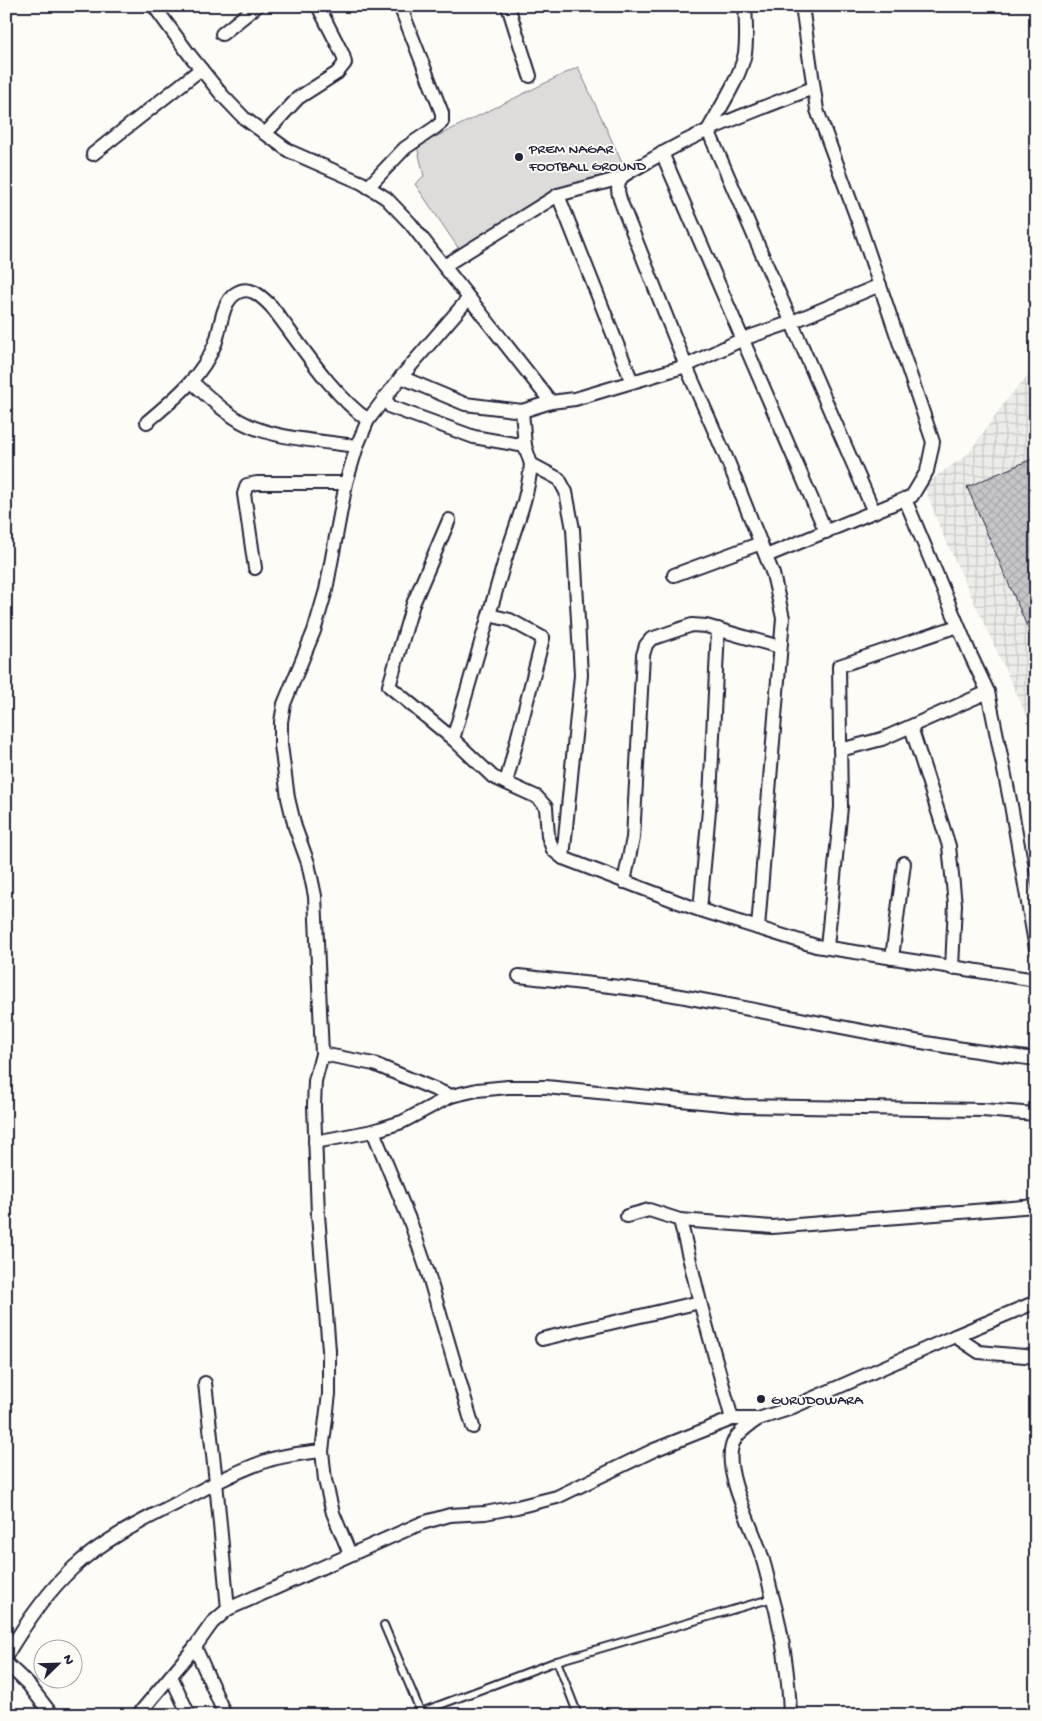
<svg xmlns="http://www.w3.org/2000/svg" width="1042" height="1721" font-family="'Gochi Hand',sans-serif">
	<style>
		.industrial { fill: url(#industrial-grid) }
		.green { fill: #dddcdb; stroke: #807f8b }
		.building { fill: url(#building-cross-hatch); stroke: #22223b }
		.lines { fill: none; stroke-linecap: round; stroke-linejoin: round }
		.lane-casing { stroke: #22223b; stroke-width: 10 }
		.street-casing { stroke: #22223b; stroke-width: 16 }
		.lane { stroke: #fdfcf7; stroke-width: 6 }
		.street { stroke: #fdfcf7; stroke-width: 12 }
		.poi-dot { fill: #22223b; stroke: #fdfcf7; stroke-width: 2 }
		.labels { text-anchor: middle; stroke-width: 4; stroke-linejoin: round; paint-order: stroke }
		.poi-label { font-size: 15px; fill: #22223b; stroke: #fdfcf7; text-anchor: start }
	</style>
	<defs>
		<pattern id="industrial-grid" width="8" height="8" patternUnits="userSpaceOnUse" patternTransform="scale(1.25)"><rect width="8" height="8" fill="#ecece9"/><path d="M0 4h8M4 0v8" fill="none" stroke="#cacac9"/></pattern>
		<pattern id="building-cross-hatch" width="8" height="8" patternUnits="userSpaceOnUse" patternTransform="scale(1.25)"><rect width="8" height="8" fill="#c6c6c8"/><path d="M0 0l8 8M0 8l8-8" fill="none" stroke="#aaaaad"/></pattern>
	</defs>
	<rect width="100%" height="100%" fill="#fdfcf7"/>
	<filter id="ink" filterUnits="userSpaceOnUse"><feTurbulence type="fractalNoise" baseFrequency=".02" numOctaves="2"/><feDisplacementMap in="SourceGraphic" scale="10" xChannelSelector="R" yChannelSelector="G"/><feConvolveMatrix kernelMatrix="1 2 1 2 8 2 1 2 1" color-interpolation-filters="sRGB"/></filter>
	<g filter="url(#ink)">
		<polygon class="industrial" points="1036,366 1036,736 940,528 924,485 968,454 1004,403"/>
		<polygon class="green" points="578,67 625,169 461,252 415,184 424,176 417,146"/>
		<polygon class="building" points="1032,459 1036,467 1036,647 967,487"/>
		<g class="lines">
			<defs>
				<g id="lane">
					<polyline points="384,1625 422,1715"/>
					<polyline points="557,1661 773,1598"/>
					<polyline points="421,1712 557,1661 578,1715"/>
				</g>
				<g id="street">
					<polyline points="154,6 189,54 222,95 244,118 289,151 362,183 386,198 410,223 551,402"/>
					<polyline points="508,6 530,76"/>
					<path d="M 745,6 C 746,21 747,38 745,53 C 741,76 720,108 708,130 L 874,512"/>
					<polyline points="222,34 257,6"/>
					<polyline points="265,134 298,98 337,73 345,63 343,55 318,6"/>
					<polyline points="662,153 826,532"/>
					<polyline points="93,154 201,69"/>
					<polyline points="368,187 405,148 436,127 442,122 442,113 400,6"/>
					<polyline points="558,195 632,382"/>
					<polyline points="444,266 558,195 621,178"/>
					<polyline points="401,377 465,404 522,411 551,402 575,399 686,366 743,339 792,322 880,285"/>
					<path d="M 192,382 C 207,396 222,410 240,421 C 271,439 322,441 357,446"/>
					<polyline points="384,398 391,407 474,437 525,446"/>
					<polyline points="522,411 525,446 531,464 559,479 566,492 573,529 581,675 563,858"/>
					<path d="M 147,422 C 174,399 201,378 215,344 C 221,329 221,304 235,294 C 249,284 261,296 271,306 C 300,343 330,393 368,420"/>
					<polyline points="905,499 971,656 988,692 1011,805 1036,949"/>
					<polyline points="449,520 413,604 389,686 453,739 493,777 537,797 546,807 548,836 553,850 563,858 694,908 816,946 1036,980"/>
					<polyline points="766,556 912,496 927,471 933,442 859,224 817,110 802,6"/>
					<polyline points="255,568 244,494 247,485 257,483 346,483"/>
					<polyline points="674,575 761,543"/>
					<polyline points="489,615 510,620 543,638 506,783"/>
					<polyline points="911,727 949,846 955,904 952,968"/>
					<path d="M 453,739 C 470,681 487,622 504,563 C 514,530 528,499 531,464"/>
					<polyline points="840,750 882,739 988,692"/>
					<polyline points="624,882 633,838 643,655 646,645 651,639 692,625 706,626 780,647"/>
					<polyline points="700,910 710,799 718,629"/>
					<path d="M 758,928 L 783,618 L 773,574 L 729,464 L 686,366 L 624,210 C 620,200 614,186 622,177 C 629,171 641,166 649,161 C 700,130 757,110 813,88"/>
					<polyline points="827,947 841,807 839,666 958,626"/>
					<polyline points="892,958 904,863"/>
					<path d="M 519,976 C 570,982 623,986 674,995 C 794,1016 914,1045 1036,1059"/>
					<polyline points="322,1054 374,1064 451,1096"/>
					<polyline points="373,1131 411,1224 428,1273 473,1427"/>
					<polyline points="315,1142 373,1131 402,1122 451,1096 477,1090 508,1087 546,1087 743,1106 982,1110 1036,1114"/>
					<polyline points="627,1216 649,1210 680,1220 772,1227 1036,1206"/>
					<polyline points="680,1220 700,1302 732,1419"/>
					<polyline points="955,1336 1036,1302"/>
					<polyline points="542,1339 700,1302"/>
					<polyline points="205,1383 216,1482 228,1609"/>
					<path d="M 758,1419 C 748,1426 735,1434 732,1446 C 724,1473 751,1524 760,1551 C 765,1565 768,1580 772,1595 C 782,1630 789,1678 790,1715"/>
					<polyline points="350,1554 333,1513 325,1480 322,1451 329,1394 329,1350 318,1215 314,1106 315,1081 322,1054 315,896 308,863 295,827 288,798 281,745 281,722 284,704 314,631 326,590 346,483 357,446 368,420 401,377 469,298"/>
					<polyline points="195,1647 225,1715"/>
					<path d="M 6,1656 C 25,1624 46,1593 73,1568 C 104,1539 146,1519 183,1500 C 209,1486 237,1471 266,1461 C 284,1455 303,1453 322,1451"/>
					<polyline points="6,1663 28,1684 52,1715"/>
					<polyline points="171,1676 189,1715"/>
					<polyline points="138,1715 195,1647 212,1623 228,1609 422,1523 450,1515 485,1513 517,1507 557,1497 654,1450 732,1419 758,1419 786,1410 955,1336 979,1352 1036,1357"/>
				</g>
			</defs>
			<use href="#lane" class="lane-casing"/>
			<use href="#street" class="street-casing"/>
			<use href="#lane" class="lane"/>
			<use href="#street" class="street"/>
		</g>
	</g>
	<g class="poi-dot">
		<circle cx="519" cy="157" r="5"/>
		<circle cx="761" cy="1399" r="5"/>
	</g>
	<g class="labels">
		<g class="poi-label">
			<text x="529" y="153">PREM NAGAR<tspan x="529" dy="17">FOOTBALL GROUND</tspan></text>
			<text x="771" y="1404">GURUDOWARA</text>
		</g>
	</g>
	<rect width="1042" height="1721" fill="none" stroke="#fdfcf7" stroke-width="25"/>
	<rect x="12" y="12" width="1017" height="1696" fill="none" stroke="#22223b" stroke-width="2" filter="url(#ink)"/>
	<g transform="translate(58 1664) rotate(67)"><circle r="24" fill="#fdfcf7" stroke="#a5a5ac"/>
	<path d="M0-4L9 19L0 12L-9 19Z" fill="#22223b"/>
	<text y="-8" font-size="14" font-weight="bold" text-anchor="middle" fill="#22223b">N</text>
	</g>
</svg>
